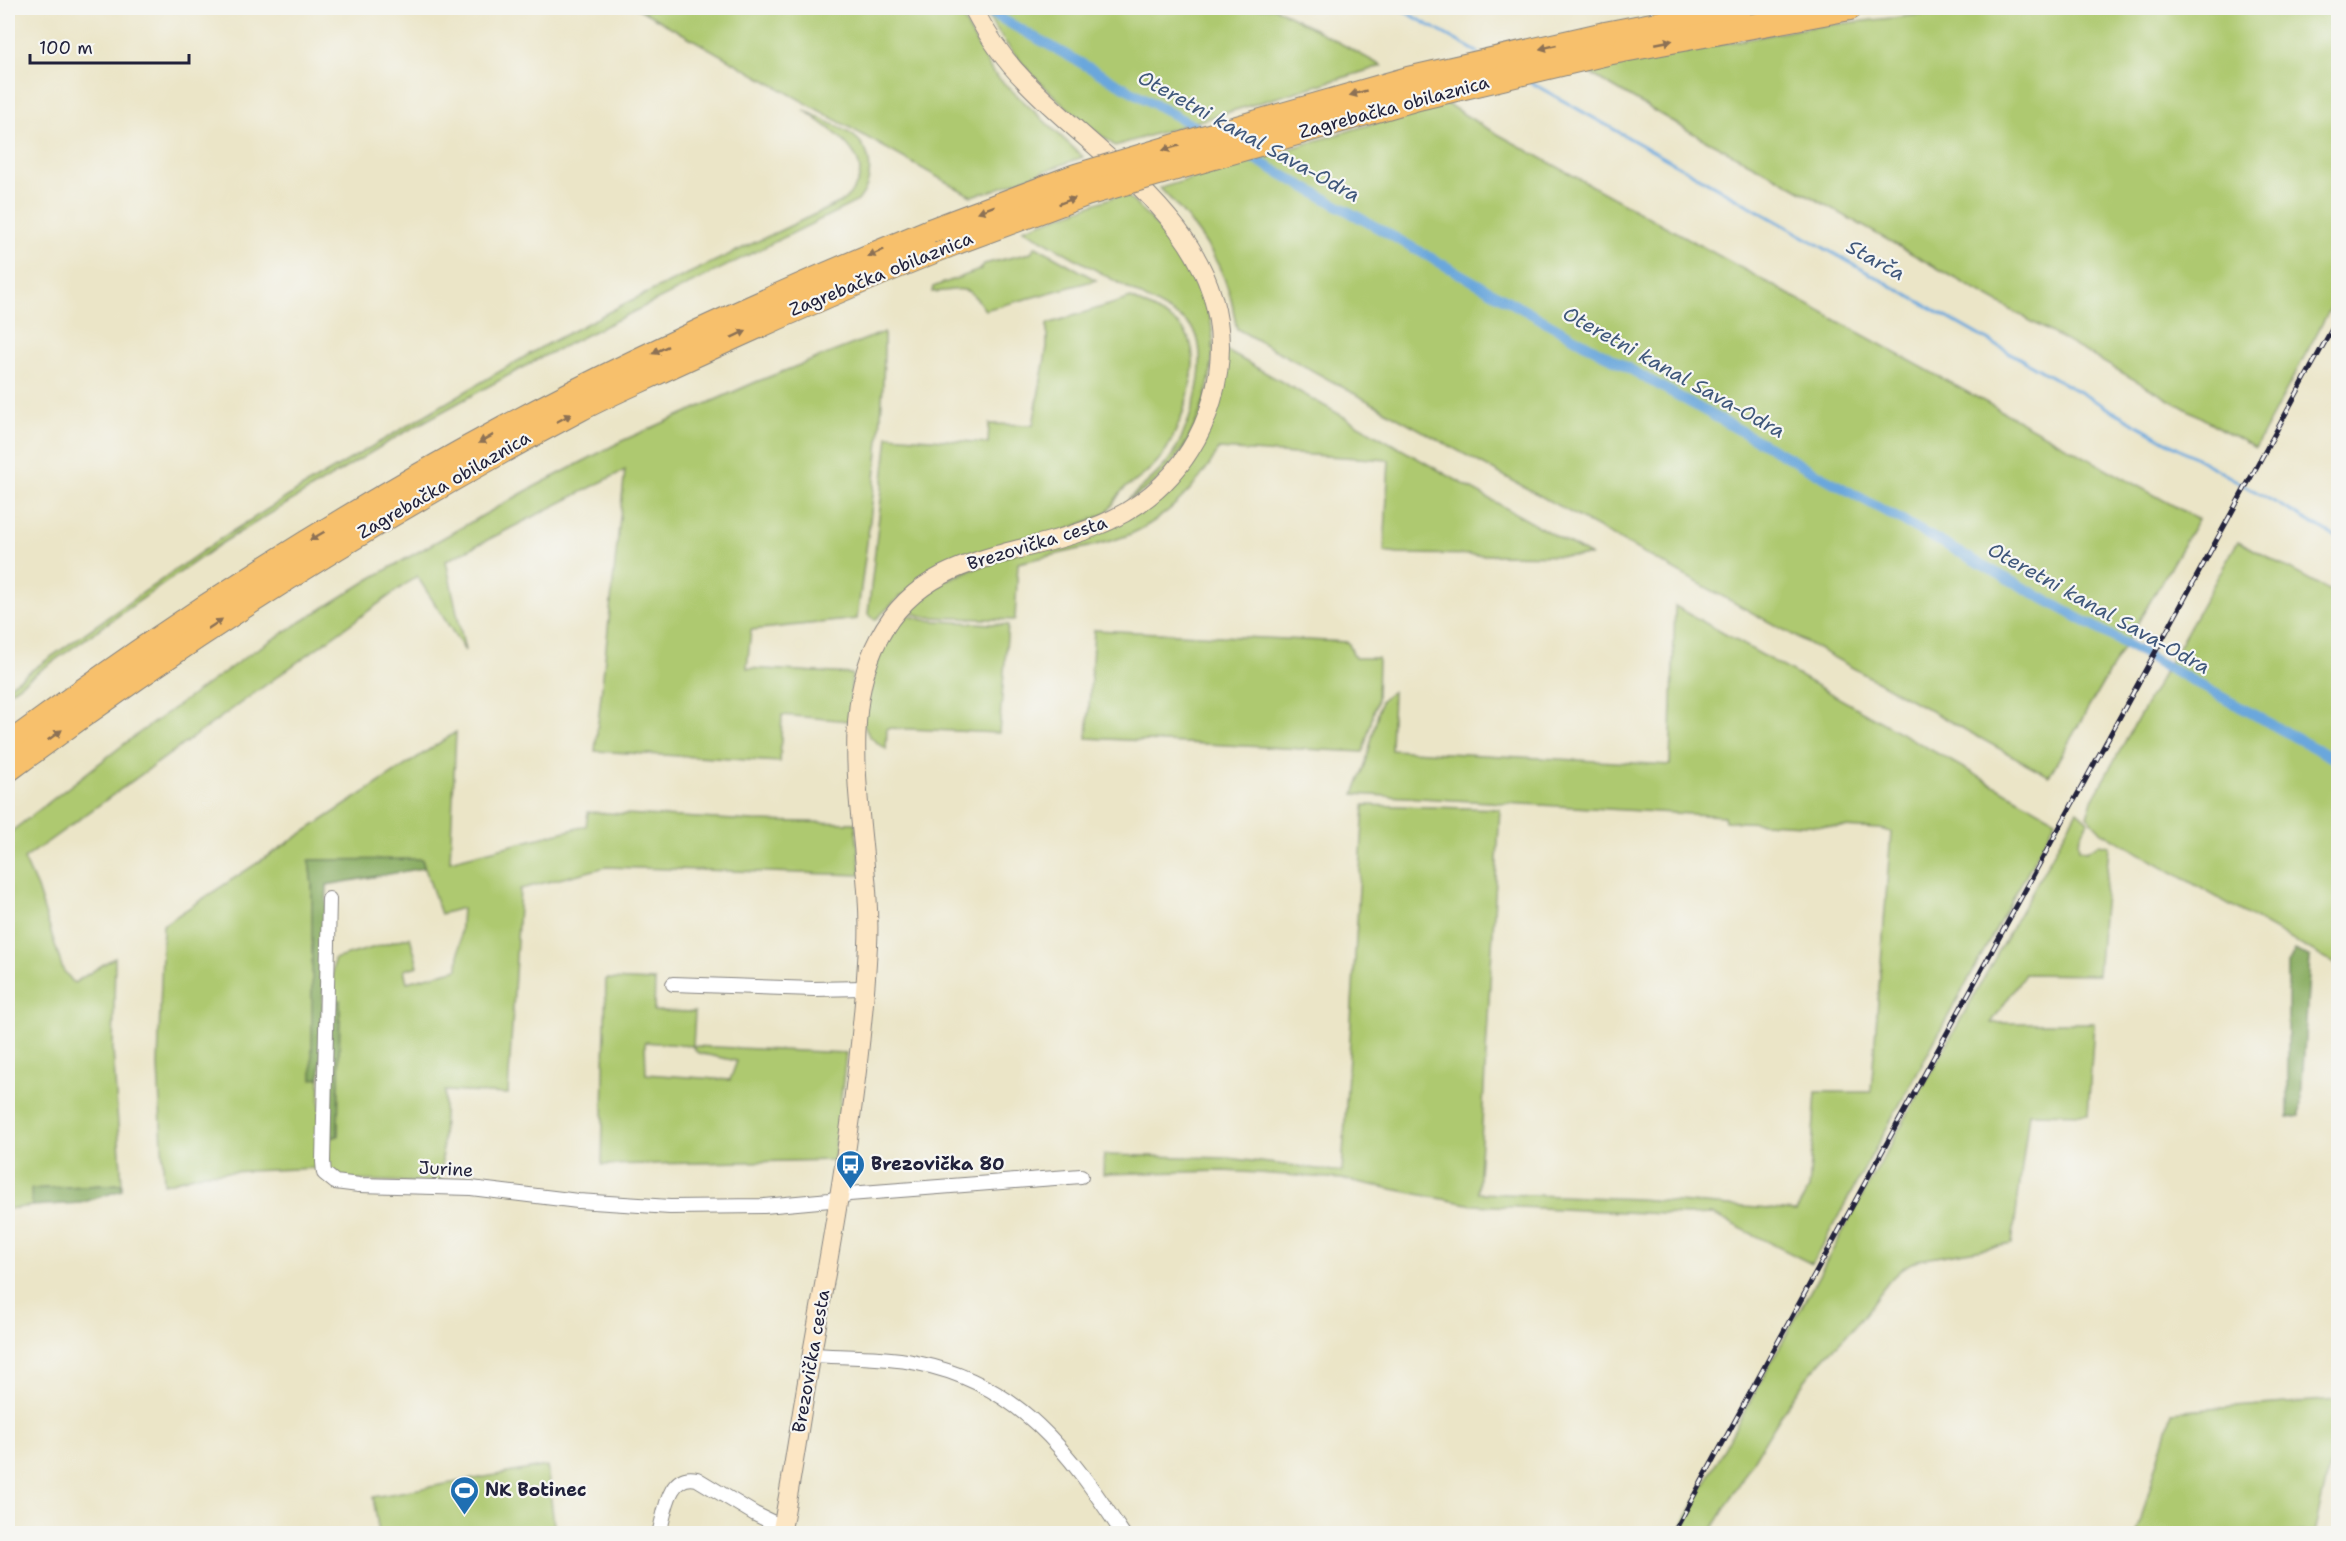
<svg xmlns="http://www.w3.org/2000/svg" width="2346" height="1541" font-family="'Shantell Sans',sans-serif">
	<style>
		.green { fill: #aec96f; stroke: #687655; stroke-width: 1.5; fill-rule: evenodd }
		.forest { fill: #8aad62; stroke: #56684e; stroke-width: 1.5 }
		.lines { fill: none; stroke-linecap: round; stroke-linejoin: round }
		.stream { stroke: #6ba7dc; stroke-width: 3 }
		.canal { stroke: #6ba7dc; stroke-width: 10 }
		.street-casing { stroke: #868481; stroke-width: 16 }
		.secondary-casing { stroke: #868481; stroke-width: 20 }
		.highway-casing { stroke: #868481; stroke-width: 26 }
		.street { stroke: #fff; stroke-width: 14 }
		.secondary { stroke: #fce6c4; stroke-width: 18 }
		.highway { stroke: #f7c06c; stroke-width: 24 }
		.rail-casing { stroke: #22223b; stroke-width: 5 }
		.rail { stroke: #f6f6f2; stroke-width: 3; stroke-dasharray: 9; stroke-linecap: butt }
		.highway-bridge-casing { stroke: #868481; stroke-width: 26; stroke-linecap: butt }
		.highway-bridge { stroke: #f7c06c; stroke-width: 24 }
		.oneway { fill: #8c7154 }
		.labels { text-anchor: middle; stroke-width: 4.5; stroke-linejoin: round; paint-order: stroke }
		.street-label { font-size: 18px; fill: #22223b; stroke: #f6f6f2 }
		.poi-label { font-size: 18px; font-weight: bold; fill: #22223b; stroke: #f6f6f2; text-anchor: start }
		.water-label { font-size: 20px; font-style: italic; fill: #3f577b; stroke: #f6f6f2 }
	</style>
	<rect width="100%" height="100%" fill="#f6f6f2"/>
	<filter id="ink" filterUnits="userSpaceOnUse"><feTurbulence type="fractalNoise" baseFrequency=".0167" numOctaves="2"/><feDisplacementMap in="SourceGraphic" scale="12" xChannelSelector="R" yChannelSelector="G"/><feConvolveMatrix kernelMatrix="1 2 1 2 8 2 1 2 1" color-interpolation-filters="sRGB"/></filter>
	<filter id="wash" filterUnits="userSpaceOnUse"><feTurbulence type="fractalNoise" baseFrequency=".008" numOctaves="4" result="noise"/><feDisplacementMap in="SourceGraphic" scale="24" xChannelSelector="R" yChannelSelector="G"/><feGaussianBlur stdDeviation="1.35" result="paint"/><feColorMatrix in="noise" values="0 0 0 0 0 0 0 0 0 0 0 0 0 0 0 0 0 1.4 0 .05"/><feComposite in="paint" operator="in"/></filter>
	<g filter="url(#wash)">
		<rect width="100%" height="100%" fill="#ebe5c7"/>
		<g class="green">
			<polygon points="637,8 957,8 993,73 1083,157 991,191 971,196"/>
			<path d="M 983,8 L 1276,8 L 1382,66 L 1115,146 C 1063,107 1014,64 983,8 Z"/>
			<polygon points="1979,8 2338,8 2338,294 2255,448 1778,178 1687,130 1584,70 1811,27"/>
			<path d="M 1444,102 L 1483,126 L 2198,519 L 2049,776 L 1237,329 C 1234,317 1233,304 1229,292 C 1217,252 1189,218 1160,188 Z"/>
			<path d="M 804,110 C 820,119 841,126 855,137 C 875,154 873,183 858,201 L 542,357 L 398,436 L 222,543 L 8,693 L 8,687 L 220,539 L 303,487 L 538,349 L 628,302 L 841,202 C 889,165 834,132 804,110 Z"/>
			<path d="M 1125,193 C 1139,208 1153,222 1167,236 C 1173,242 1183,247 1187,254 C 1199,275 1213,318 1213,342 C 1214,398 1182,475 1128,500 C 1141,487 1157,476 1168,461 C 1189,434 1209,368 1196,334 C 1193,327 1187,323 1181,318 L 1023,229 Z"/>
			<path d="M 1036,246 L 1096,280 L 985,310 C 966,282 964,290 932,292 L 933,287 L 980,270 L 984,264 L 1030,253 Z"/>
			<path d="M 1131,298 C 1148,308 1173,316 1185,332 C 1206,359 1180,430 1163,455 C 1156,464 1145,474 1136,481 C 1131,484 1125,487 1121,492 C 1115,499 1113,507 1105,514 L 901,596 L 875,620 L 868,614 L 888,436 L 988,443 L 989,424 L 1033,425 L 1047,347 L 1047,324 Z"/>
			<path d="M 884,332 C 885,428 869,523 857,619 L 751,630 L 747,668 L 852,674 L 849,721 L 782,715 L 780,762 L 595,751 L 625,470 L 446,561 L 465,651 L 417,576 L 24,859 L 37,888 L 63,970 L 74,983 L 115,957 L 113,1050 L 122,1184 L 32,1189 L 32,1206 L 8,1209 L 8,834 L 132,738 L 254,651 L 370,579 L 528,490 L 624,440 L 756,382 Z"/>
			<path d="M 1227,351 L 1591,556 L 1398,554 L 1384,552 L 1389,460 L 1219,449 C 1198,487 1160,526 1117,539 C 1085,549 1051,555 1018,563 L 1015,620 L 925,617 L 907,611 L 945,581 L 1165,492 Z"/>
			<polygon points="2238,541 2338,595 2338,966 2102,832 2087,816 2092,800"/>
			<polygon points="1675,606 2056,820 1812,1264 1712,1214 1687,1215 1473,1205 1342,1179 1258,1173 1224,1171 1103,1174 1104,1155 1228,1158 1342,1172 1364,805 1500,809 1478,1193 1638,1199 1796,1211 1809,1189 1816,1092 1871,1092 1891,832 1880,829 1725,821 1724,816 1354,794 1366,762 1381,701 1393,691 1391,750 1670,765"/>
			<path d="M 904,614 L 924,620 L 1008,625 L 999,733 L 887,728 L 886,749 C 873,740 865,735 863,719 L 879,653 Z"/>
			<polygon points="1094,630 1348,642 1355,658 1378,658 1377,700 1363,752 1087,738"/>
			<polygon points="456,732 450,861 586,826 588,812 753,821 855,823 861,875 606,867 520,889 508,1094 445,1091 441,1183 342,1180 329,1171 327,1138 338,1136 340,1001 331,1003 334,959 410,937 418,966 404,970 407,982 458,969 462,908 441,914 422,860 309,860 312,885 320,1078 319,1168 205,1173 164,1184 158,1066 163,925"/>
			<path d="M 2077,811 L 2088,821 L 2078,842 L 2079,849 L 2086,851 L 2099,844 L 2109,846 L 2098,975 L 2025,974 L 1991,1023 L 2094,1023 L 2088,1114 L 2029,1113 L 2012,1244 L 1918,1260 C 1891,1270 1879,1297 1862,1318 C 1844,1339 1823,1357 1806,1379 C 1770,1427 1742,1482 1710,1533 L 1678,1533 L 1872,1178 Z"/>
			<path d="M 606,979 L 655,981 L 654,1011 L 695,1012 L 693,1046 L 846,1053 L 834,1160 L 602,1165 ZM 645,1042 L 692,1046 L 698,1053 L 737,1061 L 730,1080 L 646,1074 Z"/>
			<polygon points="2338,1399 2338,1429 2314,1533 2137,1533 2172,1412"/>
			<polygon points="547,1466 555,1533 379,1533 373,1497"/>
		</g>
		<g class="forest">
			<polygon points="422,859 424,868 327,885 320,1078 312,1079 312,885 309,860"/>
			<polygon points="2295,950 2310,958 2300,1116 2288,1118 2288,964"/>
			<polygon points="340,1000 338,1136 327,1138 331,1003"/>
			<polygon points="122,1184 122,1190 81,1203 32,1206 31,1189"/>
		</g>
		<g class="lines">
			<g class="stream">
				<polyline points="1398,8 1477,52"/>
				<polyline points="1530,82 2338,538"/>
			</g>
			<g class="canal">
				<polyline points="993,14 1208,134"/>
				<polyline points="1240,151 1841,487 2338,761"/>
			</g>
		</g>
	</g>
	<g filter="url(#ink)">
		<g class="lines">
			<defs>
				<g id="street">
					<polyline points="329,899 323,1162 324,1173 335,1182 359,1185 471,1188 578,1201 670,1207 764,1206 830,1200 849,1194 1081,1176"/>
					<polyline points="673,984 814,989 864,988"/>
					<path d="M 811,1355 C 844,1357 885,1356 917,1363 C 1019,1383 1069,1452 1123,1534"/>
					<path d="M 659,1534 C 665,1513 668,1472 697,1479 L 755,1514 L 782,1527"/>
				</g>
				<path id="secondary" d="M 781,1534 C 793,1474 801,1413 812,1353 C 836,1218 861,1082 868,945 C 873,848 832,726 879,638 C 923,553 1014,558 1092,528 C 1132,513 1167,487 1190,450 C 1209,420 1220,382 1220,346 C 1219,224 1100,160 1026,82 C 1004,60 987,35 973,8"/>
				<g id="highway">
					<polyline points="1605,34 1740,8"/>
					<polyline points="1607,53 1850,8"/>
					<path d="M 8,745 C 166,628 332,521 505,428 C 643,354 786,290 930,231"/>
					<path d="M 8,770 C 189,635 380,515 580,409 C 610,393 642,380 673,365 C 766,322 858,281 954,243"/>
				</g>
			</defs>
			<use href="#street" class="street-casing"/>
			<use href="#secondary" class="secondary-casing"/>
			<use href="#highway" class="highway-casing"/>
			<use href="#street" class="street"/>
			<use href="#secondary" class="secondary"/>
			<use href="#highway" class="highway"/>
			<defs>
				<polyline id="rail" points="1673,1534 2338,318"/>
			</defs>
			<use href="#rail" class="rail-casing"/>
			<use href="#rail" class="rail"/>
			<defs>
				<g id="highway-bridge">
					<polyline points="930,231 1076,176 1216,134 1408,79 1605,34"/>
					<polyline points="954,243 1086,194 1418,98 1607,53"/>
				</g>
			</defs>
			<use href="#highway-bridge" class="highway-bridge-casing"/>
			<use href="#highway-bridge" class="highway-bridge"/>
		</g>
		<defs><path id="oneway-solid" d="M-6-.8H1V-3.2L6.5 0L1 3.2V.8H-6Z" transform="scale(1.5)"/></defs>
		<g class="oneway">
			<use href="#oneway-solid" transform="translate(1664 42) rotate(-11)"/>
			<use href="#oneway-solid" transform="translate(1548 47) rotate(167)"/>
			<use href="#oneway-solid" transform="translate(1358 93) rotate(164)"/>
			<use href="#oneway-solid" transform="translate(1171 148) rotate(163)"/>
			<use href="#oneway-solid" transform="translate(1067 201) rotate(-20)"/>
			<use href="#oneway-solid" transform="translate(986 209) rotate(159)"/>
			<use href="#oneway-solid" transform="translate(876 253) rotate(157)"/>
			<use href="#oneway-solid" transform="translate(739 334) rotate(-25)"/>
			<use href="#oneway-solid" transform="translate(660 350) rotate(154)"/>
			<use href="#oneway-solid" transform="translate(564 418) rotate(-28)"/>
			<use href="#oneway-solid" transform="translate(486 439) rotate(151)"/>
			<use href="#oneway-solid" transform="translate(317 536) rotate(150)"/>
			<use href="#oneway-solid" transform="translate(215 624) rotate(-34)"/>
			<use href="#oneway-solid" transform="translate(55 735) rotate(-36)"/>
		</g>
	</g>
	<defs>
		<symbol id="bus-pin" viewBox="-11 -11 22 30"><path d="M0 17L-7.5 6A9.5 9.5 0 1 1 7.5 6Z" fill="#1f6fb2" stroke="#f6f6f2"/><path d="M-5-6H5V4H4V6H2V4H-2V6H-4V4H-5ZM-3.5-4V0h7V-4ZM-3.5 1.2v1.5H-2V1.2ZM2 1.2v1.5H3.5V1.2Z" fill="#fff"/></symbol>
		<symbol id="stadium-pin" viewBox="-11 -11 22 30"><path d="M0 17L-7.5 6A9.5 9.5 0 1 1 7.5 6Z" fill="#1f6fb2" stroke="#f6f6f2"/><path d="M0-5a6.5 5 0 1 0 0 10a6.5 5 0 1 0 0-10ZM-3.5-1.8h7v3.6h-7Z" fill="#fff"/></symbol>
	</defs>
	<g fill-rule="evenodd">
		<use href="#bus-pin" x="834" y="1148" width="33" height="45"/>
		<use href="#stadium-pin" x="448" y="1474" width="33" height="45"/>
	</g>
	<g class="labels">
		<g class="street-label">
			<text transform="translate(1394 107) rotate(-15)" y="6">Zagrebačka obilaznica</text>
			<text transform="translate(881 274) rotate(-22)" y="6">Zagrebačka obilaznica</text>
			<text transform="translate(444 485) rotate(-30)" y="6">Zagrebačka obilaznica</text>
			<text transform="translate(1037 543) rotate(-17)" y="6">Brezovička cesta</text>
			<text transform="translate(446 1169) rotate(3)" y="6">Jurine</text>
			<text transform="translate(811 1361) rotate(-80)" y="6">Brezovička cesta</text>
		</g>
		<g class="poi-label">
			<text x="871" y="1170">Brezovička 80</text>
			<text x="485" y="1496">NK Botinec</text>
		</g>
		<g class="water-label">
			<text transform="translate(1249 136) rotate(29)" y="7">Oteretni kanal Sava-Odra</text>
			<text transform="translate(1876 260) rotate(29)" y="7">Starča</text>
			<text transform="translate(1674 372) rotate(29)" y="7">Oteretni kanal Sava-Odra</text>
			<text transform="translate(2099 608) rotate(29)" y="7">Oteretni kanal Sava-Odra</text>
		</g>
	</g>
	<rect width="2346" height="1541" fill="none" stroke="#f6f6f2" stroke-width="30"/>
	<path d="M30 54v9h159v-9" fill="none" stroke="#22223b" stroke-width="3"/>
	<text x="39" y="54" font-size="18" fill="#22223b" stroke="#f6f6f2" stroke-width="4.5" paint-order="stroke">100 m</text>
</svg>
